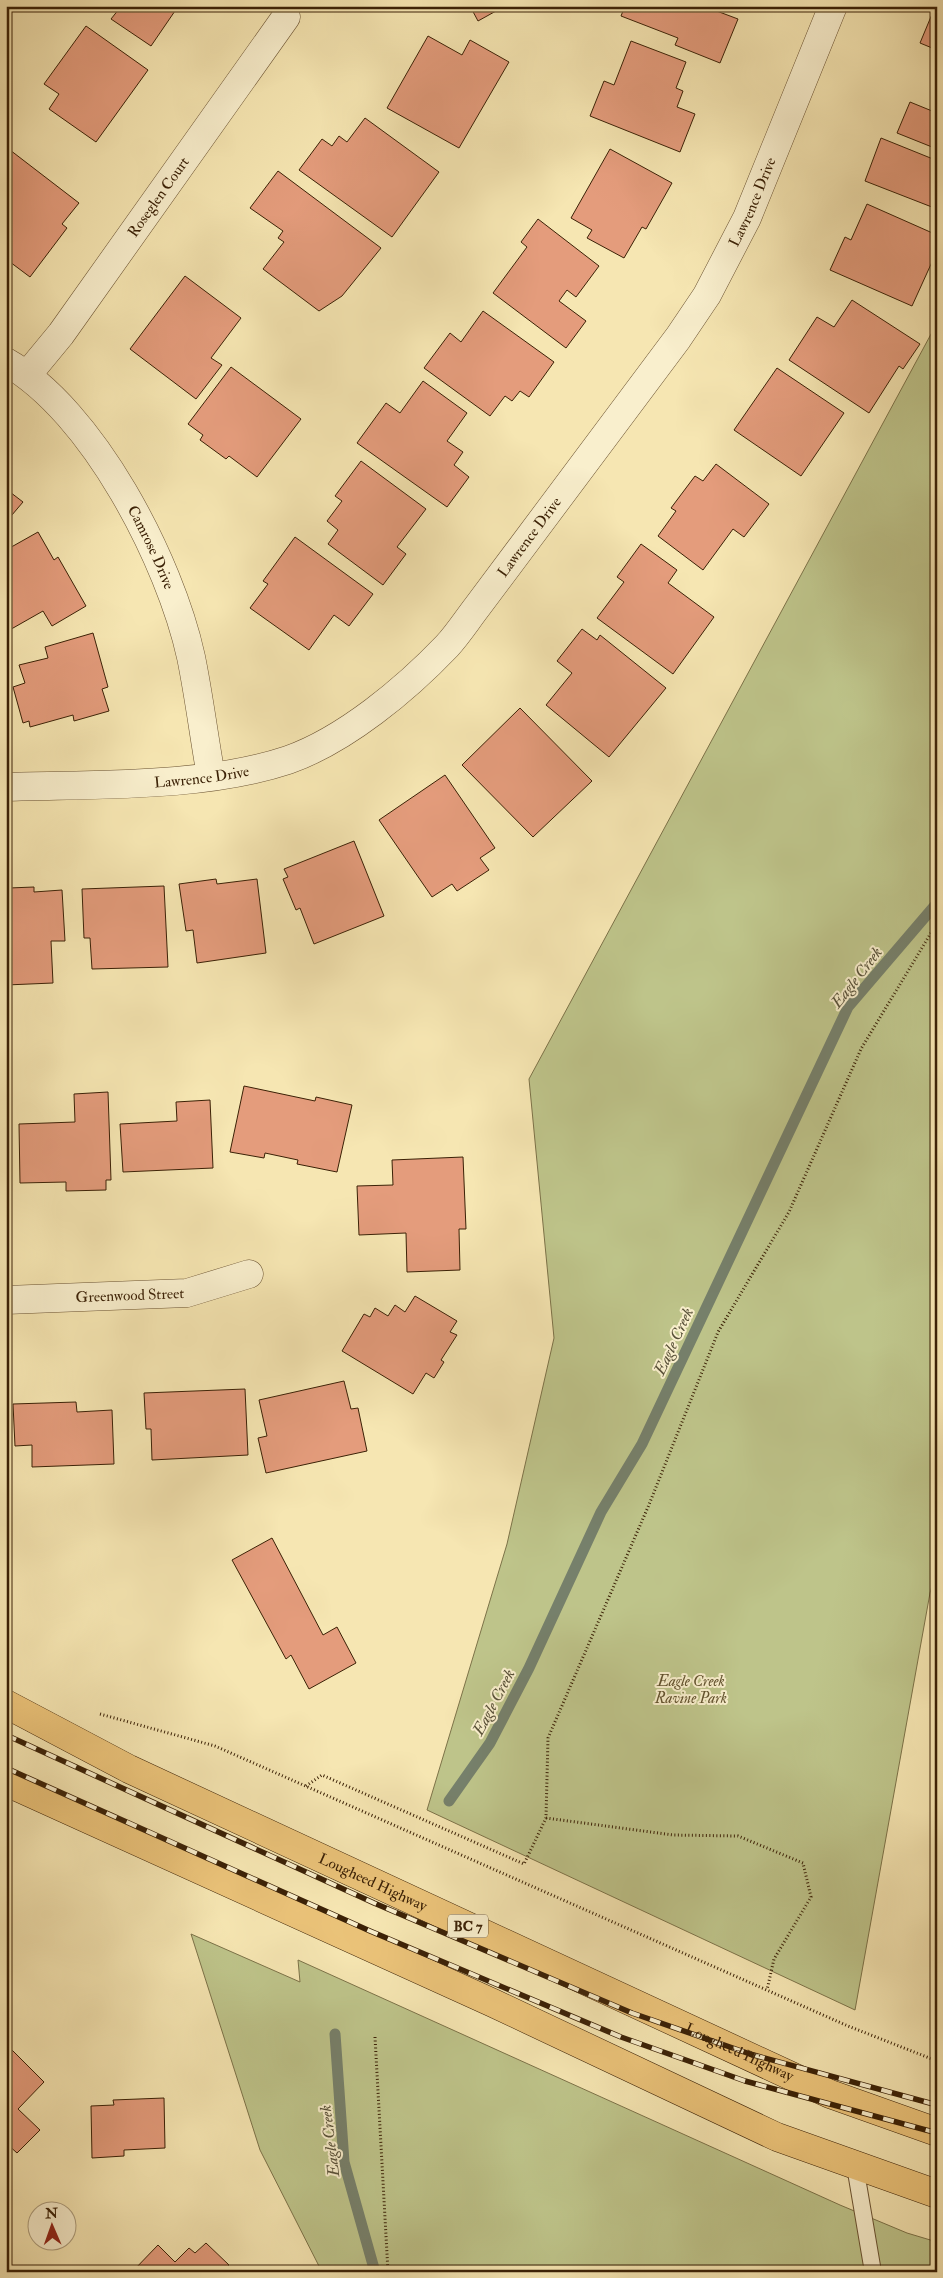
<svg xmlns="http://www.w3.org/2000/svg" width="943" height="2278" font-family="'IM FELL Double Pica',serif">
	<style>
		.green { fill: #bec48a; stroke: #7c7248 }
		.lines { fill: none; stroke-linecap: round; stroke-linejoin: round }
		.stream { stroke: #76806b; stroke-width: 11 }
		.building { fill: #e49c7c; stroke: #3b2106 }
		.service-casing { stroke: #6a5231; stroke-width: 18 }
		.minor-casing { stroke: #6a5231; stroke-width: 29 }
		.tertiary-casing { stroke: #6a5231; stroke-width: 29 }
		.primary-casing { stroke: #3b2106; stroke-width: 29 }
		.path { stroke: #3b2106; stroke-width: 3; stroke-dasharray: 1 2.5; stroke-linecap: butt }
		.service { stroke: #f9efcd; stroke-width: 16 }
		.minor { stroke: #f9efcd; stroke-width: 28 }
		.tertiary { stroke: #f9efcd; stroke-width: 28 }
		.primary { stroke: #ebc379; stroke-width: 28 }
		.rail-casing { stroke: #3b2106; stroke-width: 5.5 }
		.rail { stroke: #f9efcd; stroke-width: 4; stroke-dasharray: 11; stroke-linecap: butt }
		.labels { text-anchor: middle; stroke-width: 4; stroke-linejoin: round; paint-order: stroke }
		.shield { fill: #f9efcd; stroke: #745f42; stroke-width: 1 }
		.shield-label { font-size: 14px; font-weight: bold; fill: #3b2106 }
		.street-label { font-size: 15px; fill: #3b2106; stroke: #f9efcd }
		.park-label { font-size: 15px; font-style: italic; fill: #62522e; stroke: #f9efcd }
		.water-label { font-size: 16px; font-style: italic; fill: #585038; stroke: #f9efcd }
	</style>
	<rect width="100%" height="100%" fill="#f6e6b2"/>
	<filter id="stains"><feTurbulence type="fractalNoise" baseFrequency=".004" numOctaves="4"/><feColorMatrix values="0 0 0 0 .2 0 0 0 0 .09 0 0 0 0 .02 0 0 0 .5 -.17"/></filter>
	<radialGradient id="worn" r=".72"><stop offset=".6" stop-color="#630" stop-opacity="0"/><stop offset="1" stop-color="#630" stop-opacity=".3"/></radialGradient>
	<g class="green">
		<polygon points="937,323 937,1568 930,1593 855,2010 427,1810 507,1544 554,1338 529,1079"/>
		<polygon points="191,1934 300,1982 298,1960 840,2205 907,2233 937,2242 937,2272 322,2272 260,2150"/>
	</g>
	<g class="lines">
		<g class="stream">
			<polyline points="449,1801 490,1743 529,1668 601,1512 642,1444 848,1007 937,903"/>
			<polyline points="335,2034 344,2162 375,2272"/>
		</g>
	</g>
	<g class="building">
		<polygon points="116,6 174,6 177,8 151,46 111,19 119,9"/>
		<polygon points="470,6 505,6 478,21"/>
		<polygon points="625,6 715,6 714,10 738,19 720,63 675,45 678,38 621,16"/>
		<polygon points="935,7 937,8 937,50 920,43"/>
		<polygon points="86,26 148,70 96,142 49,109 59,94 44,84"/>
		<polygon points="428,36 462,55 470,40 509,62 459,148 387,108"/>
		<polygon points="631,41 686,62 676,88 683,91 677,107 695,114 680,152 590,116 604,81 614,85"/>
		<polygon points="910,102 937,113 937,149 897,133"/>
		<polygon points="365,118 439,172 392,237 299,170 322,139 332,146 339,136 347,142"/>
		<polygon points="881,138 933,159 937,151 937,209 865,181"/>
		<polygon points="610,149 672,183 646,229 642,227 624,258 587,238 592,230 571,218"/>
		<polygon points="10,150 79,203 62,224 67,228 30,277 6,259 6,155"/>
		<polygon points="278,171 381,248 342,296 319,311 263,269 284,242 278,238 283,231 250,208"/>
		<polygon points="867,204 937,235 937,251 912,306 830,270 845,237 851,240"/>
		<polygon points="538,219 599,266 576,297 567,290 559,301 586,321 566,348 493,293 527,247 521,242"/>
		<polygon points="185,276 241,318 211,358 222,365 196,399 130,349"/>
		<polygon points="852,300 920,344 903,369 899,366 869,413 789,360 817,317 834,327"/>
		<polygon points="483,311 554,362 529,397 520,391 512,401 505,396 490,416 424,368 450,333 461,342"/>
		<polygon points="231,367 301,419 257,477 229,456 226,459 200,440 203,435 188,424"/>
		<polygon points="777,368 844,413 801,476 734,430"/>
		<polygon points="423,381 467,413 447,441 463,452 454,465 469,477 447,507 357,443 386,403 400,413"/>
		<polygon points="361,461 426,509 397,547 406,554 383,585 328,544 338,530 327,521 342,501 335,496"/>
		<polygon points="716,464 769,504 744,537 733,529 703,570 658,536 676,511 671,508 695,476 703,481"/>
		<polygon points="6,489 23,502 6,522"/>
		<polygon points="38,532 54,560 58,557 86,606 52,626 43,611 6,632 6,550"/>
		<polygon points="295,537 373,594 349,626 334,615 309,650 250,608 268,584 263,581"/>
		<polygon points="641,544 677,570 668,583 714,617 673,674 597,618 624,582 617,577"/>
		<polygon points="582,629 597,640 600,635 666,688 609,757 546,705 572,673 557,661"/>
		<polygon points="93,633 108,687 102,689 109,711 74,721 73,715 30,727 29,721 23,723 13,687 25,683 19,665 48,658 45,647"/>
		<polygon points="520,708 592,781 533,837 462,765"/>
		<polygon points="445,775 495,848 480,858 489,870 457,891 452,884 432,897 379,820"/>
		<polygon points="354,841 384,916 314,944 300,908 296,910 283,879 288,877 284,869"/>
		<polygon points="216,879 217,884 257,879 266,953 197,963 193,930 186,931 179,884"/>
		<polygon points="164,886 168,967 92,969 90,938 84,938 82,889"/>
		<polygon points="34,887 34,892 62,890 65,941 51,941 53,983 6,985 6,893 9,893 9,888"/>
		<polygon points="244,1086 315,1101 316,1097 352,1105 337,1172 297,1164 298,1160 265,1153 264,1158 230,1152"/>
		<polygon points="108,1092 111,1180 106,1180 106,1190 66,1191 66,1182 20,1183 19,1124 75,1122 74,1094"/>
		<polygon points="210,1100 213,1168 123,1172 120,1124 177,1121 176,1102"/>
		<polygon points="463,1157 466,1229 459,1229 460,1270 407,1272 406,1233 359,1235 357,1186 393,1185 392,1160"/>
		<polygon points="415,1296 457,1321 450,1332 457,1335 441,1360 444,1362 434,1378 426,1373 413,1394 342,1351 364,1314 370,1317 375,1308 388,1316 395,1305 405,1312"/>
		<polygon points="344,1381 351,1409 358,1408 367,1451 266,1473 258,1438 267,1436 259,1400"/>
		<polygon points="245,1389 248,1455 152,1460 151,1429 146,1429 144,1393"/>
		<polygon points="76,1402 77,1412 112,1410 114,1464 32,1467 32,1445 15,1446 13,1404"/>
		<polygon points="272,1538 323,1635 337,1627 356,1663 309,1689 291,1655 286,1659 232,1560"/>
		<polygon points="6,2044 44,2082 18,2109 40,2130 17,2153 6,2143"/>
		<polygon points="164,2098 165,2148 124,2150 124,2156 92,2158 91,2106 114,2105 113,2100"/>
		<polygon points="206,2243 229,2265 222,2272 132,2272 158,2245 175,2262 189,2248 195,2253"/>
	</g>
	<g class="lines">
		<defs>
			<polyline id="service" points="855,2166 873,2272"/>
			<g id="minor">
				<path id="s1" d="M 6,362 C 93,411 170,561 191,657 C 199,696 204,737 211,776"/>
				<path id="s2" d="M 28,374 L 61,334 L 286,17"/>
				<path id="s3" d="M 6,1300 L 187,1293 L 249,1274"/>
			</g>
			<g id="tertiary">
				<path id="s4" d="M 6,787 C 95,784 204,788 288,760 C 345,740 406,689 447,646 C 458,634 467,620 477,607 L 678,338 L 707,295 L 747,218 L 833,6"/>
			</g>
			<g id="primary">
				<path id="s5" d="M 6,1704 L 129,1769 L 830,2094 L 937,2132"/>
				<polyline points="6,1782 493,2003 777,2137 937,2194"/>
			</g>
		</defs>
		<use href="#service" class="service-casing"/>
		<use href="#minor" class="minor-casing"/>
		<use href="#tertiary" class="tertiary-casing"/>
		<use href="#primary" class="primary-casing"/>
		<g class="path">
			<polyline points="100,1714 215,1746 848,2026 937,2061"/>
			<polyline points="306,1786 322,1775 524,1864 546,1818 548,1738 648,1507 718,1332 789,1212 861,1049 937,923"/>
			<polyline points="546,1818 673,1835 738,1836 803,1863 811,1897 774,1959 767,1990"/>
			<polyline points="375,2037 388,2272"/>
		</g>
		<use href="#service" class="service"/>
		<use href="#minor" class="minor"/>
		<use href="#tertiary" class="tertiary"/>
		<use href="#primary" class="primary"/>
		<defs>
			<g id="rail">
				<polyline points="6,1735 374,1903 632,2013 750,2054 937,2105"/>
				<polyline points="6,1768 370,1931 621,2037 745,2081 937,2133"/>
			</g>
		</defs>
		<use href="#rail" class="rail-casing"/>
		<use href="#rail" class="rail"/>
	</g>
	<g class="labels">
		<rect class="shield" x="448" y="1914.5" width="40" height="23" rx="4"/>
		<g class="shield-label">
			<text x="468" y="1931">BC 7</text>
		</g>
		<g class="street-label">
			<text dy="5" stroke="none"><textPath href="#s2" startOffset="220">Roseglen Court</textPath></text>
			<text dy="5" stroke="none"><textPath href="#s4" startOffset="1022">Lawrence Drive</textPath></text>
			<text dy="5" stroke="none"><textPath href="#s4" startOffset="618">Lawrence Drive</textPath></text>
			<text dy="5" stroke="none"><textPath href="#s1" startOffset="239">Camrose Drive</textPath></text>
			<text dy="5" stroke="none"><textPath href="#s4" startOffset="196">Lawrence Drive</textPath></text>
			<text dy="5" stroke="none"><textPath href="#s3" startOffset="124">Greenwood Street</textPath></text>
			<text dy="5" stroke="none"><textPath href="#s5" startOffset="408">Lougheed Highway</textPath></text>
			<text dy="5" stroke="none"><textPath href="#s5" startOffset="812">Lougheed Highway</textPath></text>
		</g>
		<g class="park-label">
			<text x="691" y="1686">Eagle Creek<tspan x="691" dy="17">Ravine Park</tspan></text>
		</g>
		<g class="water-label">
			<text transform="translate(856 977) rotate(-52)" y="6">Eagle Creek</text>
			<text transform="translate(673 1341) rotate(-65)" y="6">Eagle Creek</text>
			<text transform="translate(493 1702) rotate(-62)" y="6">Eagle Creek</text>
			<text transform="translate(329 2141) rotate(-97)" y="6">Eagle Creek</text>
		</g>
	</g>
	<rect width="943" height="2278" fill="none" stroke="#f6e6b2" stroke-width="25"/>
	<rect x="8" y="8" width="928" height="2263" fill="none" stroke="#3b2106" stroke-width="2.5"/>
	<rect x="12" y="12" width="918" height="2253" fill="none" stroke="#3b2106"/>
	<g transform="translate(52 2226) rotate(358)"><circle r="24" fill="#f9efcd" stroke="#ad9d7d"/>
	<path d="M0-4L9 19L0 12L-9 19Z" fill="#8f2418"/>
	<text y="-8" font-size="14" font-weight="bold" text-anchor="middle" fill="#3b2106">N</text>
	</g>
	<rect width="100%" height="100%" filter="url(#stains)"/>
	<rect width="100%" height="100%" fill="url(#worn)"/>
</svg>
